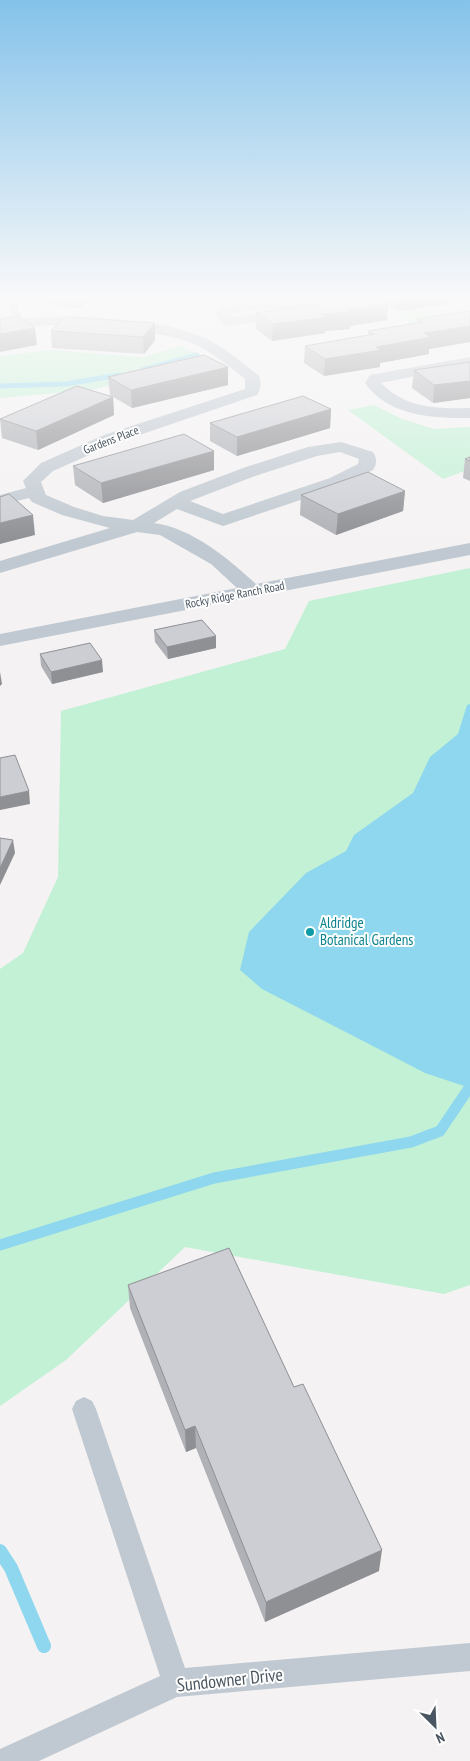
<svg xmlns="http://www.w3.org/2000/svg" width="470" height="1761" font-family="'PT Sans Narrow',sans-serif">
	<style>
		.green { fill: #c2f1d5 }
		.water { fill: #8fd7ee }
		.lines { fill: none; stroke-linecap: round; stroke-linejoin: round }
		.stream-far2 { stroke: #8fd7ee; stroke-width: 5 }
		.stream-far1 { stroke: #8fd7ee; stroke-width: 11 }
		.stream { stroke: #8fd7ee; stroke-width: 14 }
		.lane { fill: #c0c9d1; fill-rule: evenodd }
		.street { fill: #c0c9d1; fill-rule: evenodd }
		.wall { fill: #afb1b6 }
		.shaded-wall { fill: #8f9094 }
		.building { fill: #ccced4; stroke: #8f9094 }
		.culture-dot { fill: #0f9aa8; stroke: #fff; stroke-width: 2 }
		.labels { text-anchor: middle; stroke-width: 4; stroke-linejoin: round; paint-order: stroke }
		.far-street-label { font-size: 12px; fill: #495560; stroke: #fff }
		.culture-label { font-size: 15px; fill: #0d838f; stroke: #fff; text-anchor: start }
		.near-street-label { font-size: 18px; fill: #495560; stroke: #fff }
	</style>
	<rect width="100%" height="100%" fill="#f4f2f2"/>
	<g class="green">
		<polygon points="470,301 470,319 412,325 399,313"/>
		<polygon points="180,346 216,362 90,390 0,398 0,356 49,350 143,357"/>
		<polygon points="374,405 402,419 434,429 470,427 470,469 443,479 348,410"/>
		<polygon points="470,568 470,1285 444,1294 185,1247 66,1360 0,1406 0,969 23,953 58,877 61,711 285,649 309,601"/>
	</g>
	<polygon class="water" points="470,704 470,1088 425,1073 367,1043 262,989 240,970 249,932 306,873 346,851 354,835 413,793 430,757 458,734 467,705"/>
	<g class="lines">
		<g class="stream-far2">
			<polyline points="142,370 197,355"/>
			<polyline points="0,386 66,384 119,375"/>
		</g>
		<polyline class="stream-far1" points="0,1245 214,1178 411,1142 440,1131 469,1088"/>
		<polyline class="stream" points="0,1551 11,1568 44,1646"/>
		<g class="lane">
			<polygon points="19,298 28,298 17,305 23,322 19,324 15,322 9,304"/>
			<polygon points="84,1397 92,1401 96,1409 185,1668 470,1643 470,1671 177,1697 39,1761 0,1761 0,1749 160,1676 72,1409 76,1401"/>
		</g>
		<g class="street">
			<path d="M 342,298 L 357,298 L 341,308 L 230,326 L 225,325 L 216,316 L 220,308 C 237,304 253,301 270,301 C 292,301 322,309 342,298 ZM 270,309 L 285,309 L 233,317 L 230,315 L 248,310 Z"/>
			<path d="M 78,316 C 115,319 167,322 200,336 C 222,345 240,361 258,375 C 262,380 261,390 257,395 L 116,443 L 53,471 L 41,482 L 46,495 L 74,507 L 103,516 L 133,520 L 180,492 L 243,468 L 308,447 L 341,442 L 373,452 C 377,458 377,464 373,470 L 342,486 L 223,526 L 177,509 L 154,523 C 192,528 229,559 256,584 L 470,543 L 470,555 L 0,646 L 0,634 L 237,588 L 211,564 L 160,535 L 137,532 L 0,573 L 0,561 L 110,528 L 62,515 L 32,502 L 29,498 L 0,505 L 0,495 L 26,488 L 23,481 L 41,463 L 104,435 L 245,389 L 245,379 C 229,366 212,352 192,343 C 178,337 163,335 148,333 C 98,324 50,322 0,330 L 0,322 L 39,317 ZM 340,452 L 359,459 L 358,464 L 330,478 L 223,514 L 190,501 L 255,476 L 317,456 Z"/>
			<path d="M 470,357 L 470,365 L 381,383 C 405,408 437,409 470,408 L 470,418 C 433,418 389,417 365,383 L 370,375 Z"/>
		</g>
	</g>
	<g class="wall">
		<polygon points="43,298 94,298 78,308 44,304"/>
		<polygon points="381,298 464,298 453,299 453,301 450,302 450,304 399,311 388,305 387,320 350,326 350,329 325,331 325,333 272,341 256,329 256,313 319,304 319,300 381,300"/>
		<polygon points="470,312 470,342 429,349 429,354 380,363 380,367 324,376 304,363 305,346 368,336 368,331 417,323 417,319"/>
		<polygon points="155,323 155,340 144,354 52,348 51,331"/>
		<polygon points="470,362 470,398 433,403 412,388 414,370"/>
		<polygon points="228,367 228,385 132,408 110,395 108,377"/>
		<polygon points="113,397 114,415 38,450 2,438 0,419"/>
		<polygon points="331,409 330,428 237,456 210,441 210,423"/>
		<polygon points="214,451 214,470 103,503 75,485 73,466"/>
		<polygon points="470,457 470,481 463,478 465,459"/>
		<polygon points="405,491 403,511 336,535 300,515 301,495"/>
		<polygon points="154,630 216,648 168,659 155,642"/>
		<polygon points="40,654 103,672 52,684 41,666"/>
		<polygon points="128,1285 294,1387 379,1571 265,1622 196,1448 186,1452 130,1308"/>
	</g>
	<g class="shaded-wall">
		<polygon points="77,298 94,298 78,308"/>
		<polygon points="400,298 464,298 453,299 453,301 450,302 450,304 399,311"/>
		<polygon points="388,304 387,320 350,326 350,329 325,331 325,333 272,341 273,324 348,310"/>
		<polygon points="155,323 155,340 144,354 143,337"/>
		<polygon points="470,326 470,342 429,349 429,354 380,363 380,367 324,376 325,359 376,347 424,333"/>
		<polygon points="35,328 37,345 0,352 0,334"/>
		<polygon points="228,367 228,385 132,408 131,390"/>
		<polygon points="470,381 470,398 433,403 434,385"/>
		<polygon points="113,397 114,415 38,450 36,431"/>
		<polygon points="331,409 330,428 237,456 237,437"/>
		<polygon points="214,451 214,470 103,503 101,483"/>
		<polygon points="405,491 403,511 336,535 338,514"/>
		<polygon points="33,515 35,535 0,544 0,523"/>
		<polygon points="216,636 216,648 168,659 167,647"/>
		<polygon points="102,660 103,672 52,684 51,672"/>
		<polygon points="0,672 2,684 0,686"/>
		<polygon points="29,791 30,804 0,810 0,797"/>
		<polygon points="13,840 15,853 0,885 0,868"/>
		<polygon points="195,1426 196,1448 186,1452 185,1430"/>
		<polygon points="382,1550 379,1571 265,1622 266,1602"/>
	</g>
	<g class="building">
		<polygon points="339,298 377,298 388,304 348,310 351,312 322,314 326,317 273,324 256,313 323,303 319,300"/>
		<polygon points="468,311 470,312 470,326 424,333 431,337 376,347 381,350 325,359 305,346 374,334 368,331 423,322 417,319"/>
		<polygon points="17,316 35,328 0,334 0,319"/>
		<polygon points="64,317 155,323 143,337 51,331"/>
		<polygon points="204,355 228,367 131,390 108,377"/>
		<polygon points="470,362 470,381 434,385 414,370"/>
		<polygon points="77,386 113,397 36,431 0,419"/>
		<polygon points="303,396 331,409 237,437 210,423"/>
		<polygon points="184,434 214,451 101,483 73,466"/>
		<polygon points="470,457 470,461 465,459"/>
		<polygon points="368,472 405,491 338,514 301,495"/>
		<polygon points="9,494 33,515 0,523 0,497"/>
		<polygon points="202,620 216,636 167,647 154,630"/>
		<polygon points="90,643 102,660 51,672 40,654"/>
		<polygon points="15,755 29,791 0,797 0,758"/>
		<polygon points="0,838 13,840 0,868"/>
		<polygon points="229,1248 294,1387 303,1384 382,1550 266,1602 195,1426 185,1430 128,1285"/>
	</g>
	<linearGradient id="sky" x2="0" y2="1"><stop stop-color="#84c2ea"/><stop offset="0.55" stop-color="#faf9f9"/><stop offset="1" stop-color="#faf9f9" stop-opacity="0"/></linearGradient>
	<rect width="470" height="544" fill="url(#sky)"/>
	<circle class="culture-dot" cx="310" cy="932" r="5"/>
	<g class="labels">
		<g class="far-street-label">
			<text transform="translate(111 440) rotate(-21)" y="4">Gardens Place</text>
			<text transform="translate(235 595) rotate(-11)" y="4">Rocky Ridge Ranch Road</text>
		</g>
		<g class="culture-label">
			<text x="320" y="928">Aldridge<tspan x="320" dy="17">Botanical Gardens</tspan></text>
		</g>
		<g class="near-street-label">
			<text transform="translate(230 1680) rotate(-6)" y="6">Sundowner Drive</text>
		</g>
	</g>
	<g transform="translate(435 1726) rotate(156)" stroke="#ffffff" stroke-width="4" paint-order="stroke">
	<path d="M0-4L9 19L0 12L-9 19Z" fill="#495560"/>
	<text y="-8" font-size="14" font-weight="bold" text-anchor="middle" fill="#495560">N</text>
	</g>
</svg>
